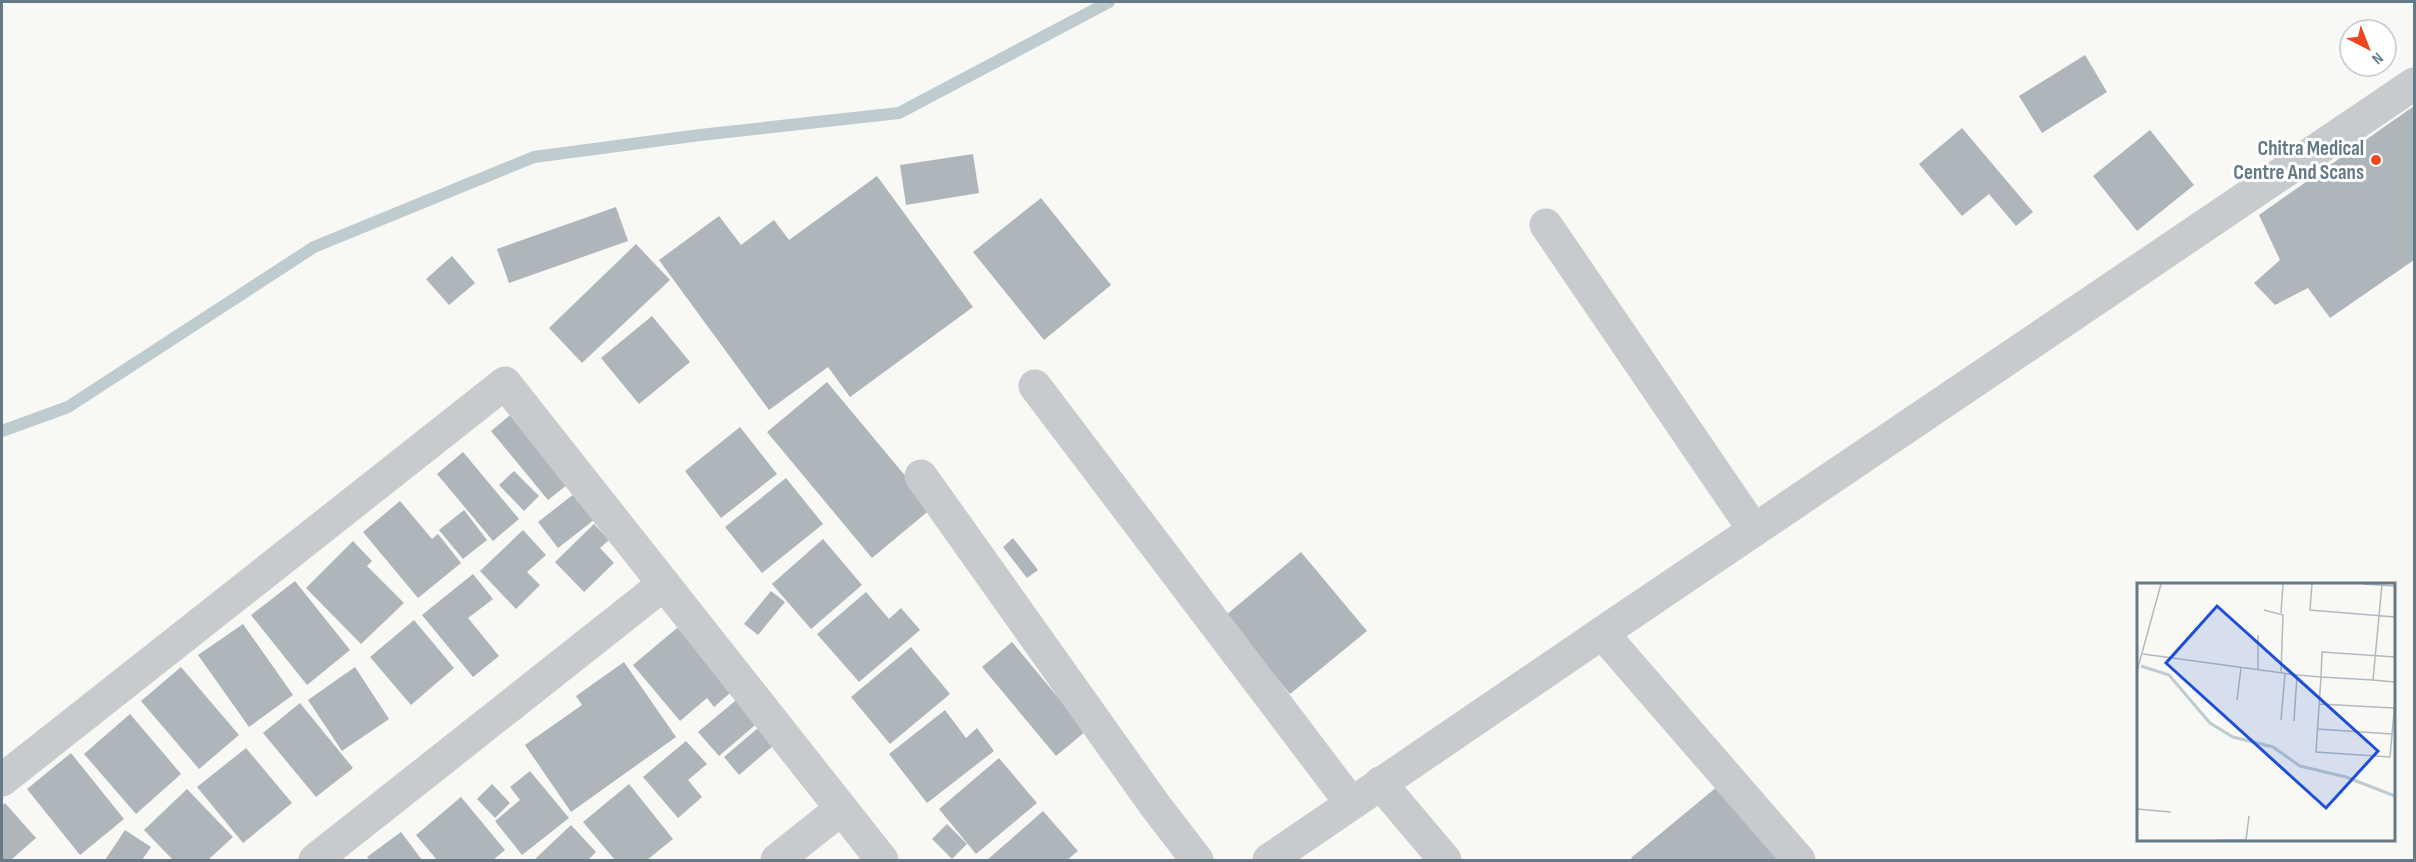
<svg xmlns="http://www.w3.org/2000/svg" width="2416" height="862" font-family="'Sofia Sans Condensed',sans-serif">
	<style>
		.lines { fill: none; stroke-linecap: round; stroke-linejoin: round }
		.stream { stroke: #becbcf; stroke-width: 12 }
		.building { fill: #aeb6bc }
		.street { stroke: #c7cbce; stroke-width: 33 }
		.poi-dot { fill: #ee461e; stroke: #fff; stroke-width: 2 }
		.labels { text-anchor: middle; stroke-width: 6; stroke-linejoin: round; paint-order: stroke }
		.poi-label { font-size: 21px; font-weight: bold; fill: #657987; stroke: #fff; text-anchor: end }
		.inset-river { fill: none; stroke: #becbcf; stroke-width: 3 }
		.inset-road { fill: none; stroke: #b0babe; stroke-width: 1.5 }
		.view { fill: #1d4ed8; fill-opacity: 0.15; stroke: #1d4ed8; stroke-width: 3 }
		.inset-edge { fill: none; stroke: #657987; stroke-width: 3 }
	</style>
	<rect width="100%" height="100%" fill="#f8f8f4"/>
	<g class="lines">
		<polyline class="stream" points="2,431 68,407 314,247 534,157 700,135 899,113 1109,2"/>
	</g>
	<g class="building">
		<polygon points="2085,55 2107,92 2042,133 2019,96"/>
		<polygon points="2414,106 2414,260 2330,318 2308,288 2275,305 2254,283 2280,260 2259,215"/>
		<polygon points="1962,128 2033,212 2016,226 1989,194 1962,216 1919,164"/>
		<polygon points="2150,130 2194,185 2137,231 2093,176"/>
		<polygon points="973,154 979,193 906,205 900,165"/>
		<polygon points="877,176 973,307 850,397 828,367 769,410 659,260 719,216 741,245 774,220 789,240"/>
		<polygon points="1041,198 1111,285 1044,340 973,252"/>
		<polygon points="616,207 628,241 509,283 497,249"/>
		<polygon points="636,244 670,280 582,363 549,328"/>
		<polygon points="452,256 475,283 449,305 426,279"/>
		<polygon points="652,316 690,362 639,404 601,358"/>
		<polygon points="827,382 932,508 872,558 767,432"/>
		<polygon points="520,407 577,477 548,500 491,431"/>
		<polygon points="740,427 777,474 721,518 685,471"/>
		<polygon points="463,452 519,519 493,541 437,474"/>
		<polygon points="514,471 539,496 524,511 499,485"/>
		<polygon points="786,478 823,524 762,573 725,527"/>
		<polygon points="579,490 599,516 558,548 538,522"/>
		<polygon points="400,501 432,539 438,534 461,563 418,598 363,532"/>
		<polygon points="464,510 487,540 463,559 439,530"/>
		<polygon points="594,524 609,540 600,548 614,563 584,592 555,562"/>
		<polygon points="523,530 546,555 527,572 540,585 516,609 480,571"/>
		<polygon points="1013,538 1038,570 1027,578 1003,547"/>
		<polygon points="823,539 862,585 811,629 772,584"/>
		<polygon points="353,541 372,561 367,566 404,603 361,644 306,588"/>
		<polygon points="1301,552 1367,631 1290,694 1225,616"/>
		<polygon points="473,574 493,599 468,618 499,656 473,677 422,615"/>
		<polygon points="295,581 350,650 307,685 251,615"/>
		<polygon points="771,591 785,602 758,635 744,624"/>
		<polygon points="866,592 889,619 901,608 920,630 859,682 817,634"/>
		<polygon points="414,620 454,668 411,705 370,657"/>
		<polygon points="683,623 737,687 714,707 707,698 680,721 633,665"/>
		<polygon points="243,624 293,695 249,727 198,655"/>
		<polygon points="1012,642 1086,731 1056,756 982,667"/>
		<polygon points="911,647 950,694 890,744 851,697"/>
		<polygon points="624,662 676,737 571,812 525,745 582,705 576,696"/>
		<polygon points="181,667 239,735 199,769 141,701"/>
		<polygon points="355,667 389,719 342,751 308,700"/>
		<polygon points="741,696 761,720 719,756 698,732"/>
		<polygon points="300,703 353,768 316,797 263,733"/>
		<polygon points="945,710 966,738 977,728 994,751 927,803 889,754"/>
		<polygon points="130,714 181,774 136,814 84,754"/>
		<polygon points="758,728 774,745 739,775 724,757"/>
		<polygon points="686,741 707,764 688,780 702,797 678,818 643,777"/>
		<polygon points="246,748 292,803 243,843 197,787"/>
		<polygon points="71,753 124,819 80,855 27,789"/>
		<polygon points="999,758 1037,803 976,854 939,809"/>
		<polygon points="530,771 569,818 522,855 495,821 520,800 510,787"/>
		<polygon points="492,784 510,803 495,818 477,799"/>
		<polygon points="629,784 673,839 647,860 615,860 583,822"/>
		<polygon points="1718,786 1780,860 1633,860 1631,858"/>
		<polygon points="187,789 233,837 208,860 173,860 144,830"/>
		<polygon points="461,797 505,850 493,860 437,860 416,835"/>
		<polygon points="5,803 36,838 12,859 13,860 2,860 2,806"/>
		<polygon points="1043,811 1078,851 1067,860 987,860"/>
		<polygon points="947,824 967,844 952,859 932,839"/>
		<polygon points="571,825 596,852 588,860 534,860"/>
		<polygon points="125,830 151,847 142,860 105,860"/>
		<polygon points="401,832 422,860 370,860 367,857"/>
	</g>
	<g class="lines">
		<g class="street">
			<polyline points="1546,225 1754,530"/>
			<polyline points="1035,386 1351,803"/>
			<polyline points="921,476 1154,804 1197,860"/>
			<polyline points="1602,633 1799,860"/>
			<polyline points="2,780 505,383 882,860"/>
			<polyline points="1380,783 1445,860"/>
			<polyline points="315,860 664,584"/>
			<polyline points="777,860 841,809"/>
			<polyline points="1269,860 1602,633 2414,84"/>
		</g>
	</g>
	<circle class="poi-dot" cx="2376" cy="160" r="6"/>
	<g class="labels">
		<g class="poi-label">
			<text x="2364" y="155">Chitra Medical<tspan x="2364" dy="24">Centre And Scans</tspan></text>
		</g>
	</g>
	<g transform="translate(2137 583)">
		<rect width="258" height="258" fill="#f8f8f4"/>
		<path class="inset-river" d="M 4,83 L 32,92 L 73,140 L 96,154 L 136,164 L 163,183 L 209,194 L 258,213"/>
		<path class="inset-road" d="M 175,1 L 173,27 L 258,34M 226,1 L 258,3M 245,1 L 236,97 L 258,99M 127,27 L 146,32 L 144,90M 144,30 L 146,1M 6,71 L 160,92 L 157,138M 121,87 L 121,52M 0,88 L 24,1M 160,92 L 184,94 L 185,69 L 258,74M 236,97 L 184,94 L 179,169 L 253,174 L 258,118M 100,117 L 104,85M 182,121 L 257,125M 144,137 L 148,91M 180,146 L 255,151M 0,226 L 34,229M 80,257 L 109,257 L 112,233"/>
		<path class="view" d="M 80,23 L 241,168 L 189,225 L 29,80 Z"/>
		<rect width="258" height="258" class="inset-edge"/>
	</g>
	<rect width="2416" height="862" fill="none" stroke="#657987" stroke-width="6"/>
	<g transform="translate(2368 48) rotate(138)"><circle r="28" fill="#ffffff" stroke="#c1c9cf" stroke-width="1.5"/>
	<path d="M0-4.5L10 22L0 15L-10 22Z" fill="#ee461e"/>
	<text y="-9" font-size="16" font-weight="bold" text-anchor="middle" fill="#657987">N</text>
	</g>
</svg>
